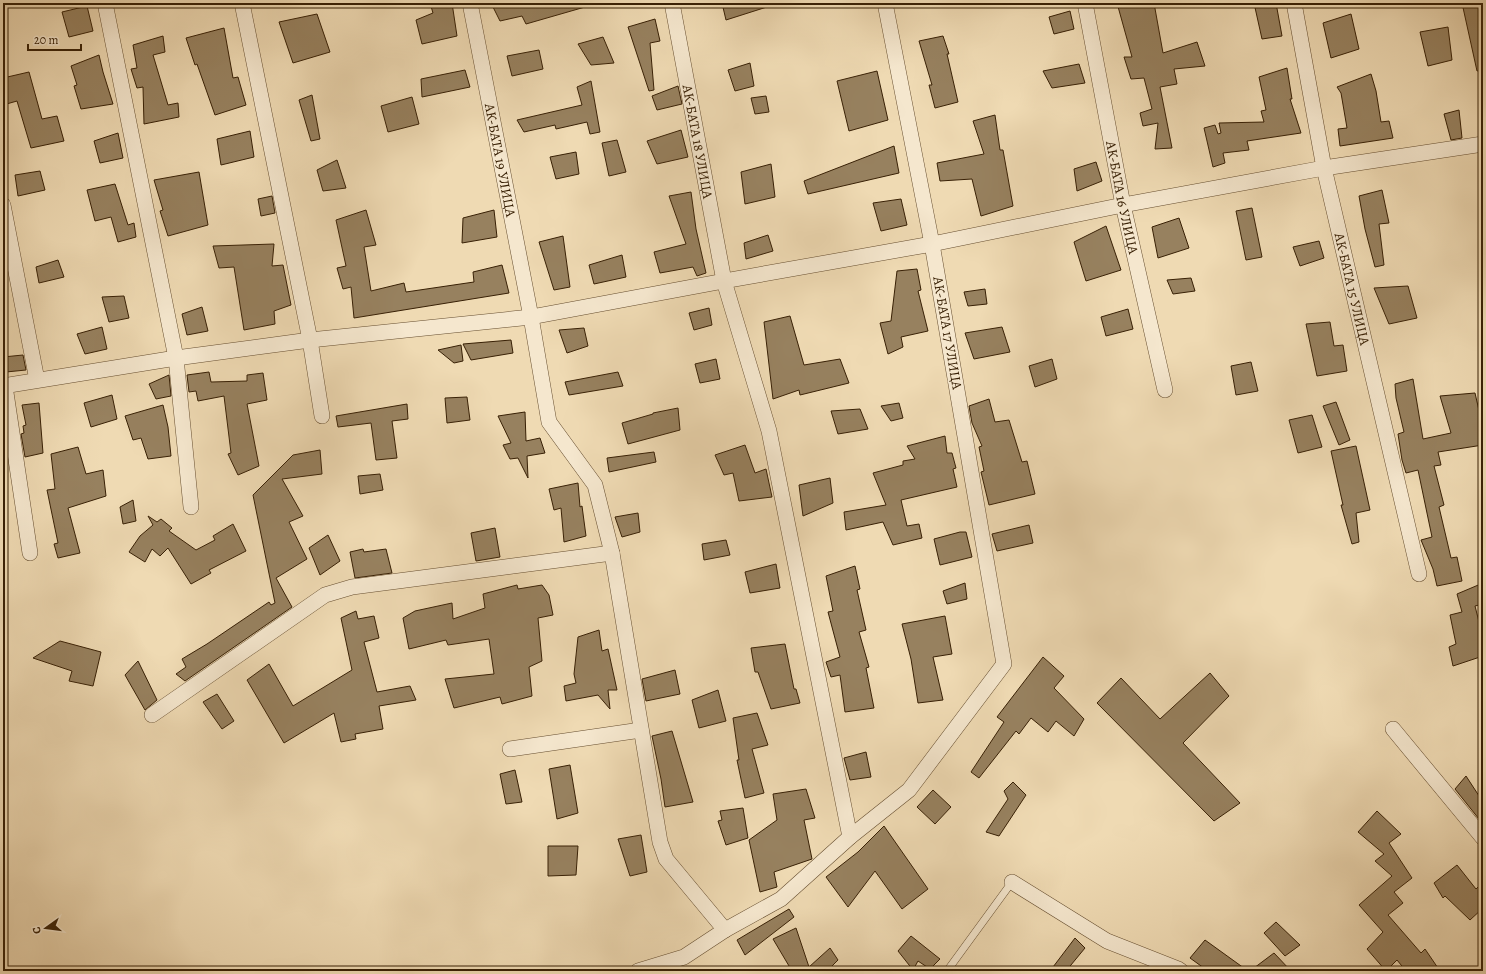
<svg xmlns="http://www.w3.org/2000/svg" width="1486" height="974" font-family="Alegreya,serif">
	<style>
		.building { fill: #97815f; stroke: #382005 }
		.lines { fill: none; stroke-linecap: round; stroke-linejoin: round }
		.lane-casing { stroke: #664e30; stroke-width: 8 }
		.street-casing { stroke: #664e30; stroke-width: 16 }
		.lane { stroke: #f5e7ce; stroke-width: 7 }
		.street { stroke: #f5e7ce; stroke-width: 15 }
		.labels { text-anchor: middle; stroke-width: 3; stroke-linejoin: round; paint-order: stroke }
		.street-label { font-size: 14px; fill: #382005; stroke: #f5e7ce }
	</style>
	<rect width="100%" height="100%" fill="#efdab3"/>
	<filter id="stains"><feTurbulence type="fractalNoise" baseFrequency=".005" numOctaves="4"/><feColorMatrix values="0 0 0 0 .2 0 0 0 0 .09 0 0 0 0 .02 0 0 0 .5 -.17"/></filter>
	<radialGradient id="worn" r=".72"><stop offset=".6" stop-color="#630" stop-opacity="0"/><stop offset="1" stop-color="#630" stop-opacity=".3"/></radialGradient>
	<g class="building">
		<polygon points="430,3 452,3 457,36 422,44 416,20 433,13"/>
		<polygon points="491,3 585,3 585,7 526,24 522,16 500,21"/>
		<polygon points="722,3 769,3 770,6 726,20"/>
		<polygon points="1117,3 1154,3 1163,53 1197,42 1205,66 1174,69 1177,84 1160,87 1172,148 1155,149 1158,123 1143,126 1140,113 1152,109 1144,78 1131,79 1124,57 1132,57"/>
		<polygon points="1254,3 1276,3 1282,36 1262,39"/>
		<polygon points="1462,3 1483,3 1483,70 1477,71"/>
		<polygon points="87,6 93,31 69,37 62,12"/>
		<polygon points="1070,11 1074,29 1054,34 1049,17"/>
		<polygon points="317,14 330,52 293,63 279,22"/>
		<polygon points="1351,14 1359,49 1331,58 1323,23"/>
		<polygon points="655,19 660,41 650,43 654,90 649,91 628,27"/>
		<polygon points="1448,27 1452,60 1428,66 1420,32"/>
		<polygon points="224,28 233,78 238,77 246,105 215,115 197,64 195,65 186,38"/>
		<polygon points="163,36 165,52 153,55 168,105 178,103 179,117 144,124 143,87 137,88 131,69 137,68 133,45"/>
		<polygon points="943,36 949,54 947,54 958,102 935,108 929,85 932,85 919,41"/>
		<polygon points="603,37 614,63 591,65 578,44"/>
		<polygon points="539,50 543,69 512,76 507,56"/>
		<polygon points="99,55 103,72 113,104 81,109 74,86 77,85 71,66"/>
		<polygon points="750,63 754,86 735,91 728,70"/>
		<polygon points="1079,64 1085,83 1052,88 1043,71"/>
		<polygon points="1287,68 1292,99 1290,99 1301,133 1247,141 1249,150 1223,153 1225,163 1213,167 1204,128 1215,125 1218,134 1221,133 1219,123 1264,122 1261,111 1266,110 1259,77"/>
		<polygon points="465,70 470,87 422,97 421,79"/>
		<polygon points="877,71 888,120 849,131 837,81"/>
		<polygon points="29,72 42,119 57,116 64,141 31,148 17,101 3,105 3,78"/>
		<polygon points="1371,74 1376,91 1381,122 1389,121 1393,138 1340,146 1338,129 1347,128 1341,93 1337,87"/>
		<polygon points="591,81 600,132 590,134 587,122 556,129 555,125 524,132 517,120 582,105 577,87"/>
		<polygon points="678,86 682,104 657,110 652,96"/>
		<polygon points="312,95 320,139 311,141 299,100"/>
		<polygon points="766,96 769,112 755,114 751,98"/>
		<polygon points="412,97 419,124 388,132 381,106"/>
		<polygon points="1459,110 1462,138 1451,140 1444,114"/>
		<polygon points="995,115 1000,150 1003,150 1013,206 981,216 972,179 940,181 937,163 984,154 973,121"/>
		<polygon points="681,130 688,157 657,164 647,141"/>
		<polygon points="250,131 254,157 221,165 217,139"/>
		<polygon points="118,133 123,158 100,163 94,141"/>
		<polygon points="617,140 626,172 609,176 602,143"/>
		<polygon points="894,146 899,173 808,194 804,181"/>
		<polygon points="576,152 579,174 556,179 550,157"/>
		<polygon points="337,160 346,188 323,191 317,170"/>
		<polygon points="1096,162 1102,181 1077,191 1074,169"/>
		<polygon points="771,164 775,197 745,204 741,172"/>
		<polygon points="40,171 45,190 18,196 15,175"/>
		<polygon points="199,172 208,225 168,236 160,211 163,210 154,180"/>
		<polygon points="115,184 128,225 134,223 136,237 118,242 111,217 95,221 87,190"/>
		<polygon points="1382,190 1389,223 1379,224 1384,265 1375,267 1365,229 1359,196"/>
		<polygon points="691,192 696,229 706,273 697,276 693,267 660,273 654,252 686,244 669,196"/>
		<polygon points="272,196 275,213 261,216 258,199"/>
		<polygon points="901,199 907,225 881,231 873,203"/>
		<polygon points="1252,208 1262,257 1246,260 1236,211"/>
		<polygon points="366,210 376,245 364,247 371,291 404,283 406,292 474,282 473,272 502,265 509,293 354,318 351,287 343,289 337,268 346,266 336,220"/>
		<polygon points="494,210 497,237 462,243 463,218"/>
		<polygon points="1179,218 1189,248 1158,258 1152,227"/>
		<polygon points="1106,226 1121,270 1086,281 1074,242"/>
		<polygon points="768,235 773,251 746,259 744,243"/>
		<polygon points="563,236 570,287 554,290 539,242"/>
		<polygon points="1319,241 1324,258 1300,266 1293,247"/>
		<polygon points="274,244 272,266 283,265 291,305 274,311 275,324 244,330 234,267 219,268 213,246"/>
		<polygon points="622,255 626,277 594,284 589,265"/>
		<polygon points="58,260 64,277 39,283 36,267"/>
		<polygon points="917,269 921,290 918,291 928,331 901,337 903,347 888,354 880,323 891,321 897,271"/>
		<polygon points="1191,278 1195,291 1173,294 1167,280"/>
		<polygon points="1408,286 1417,318 1389,324 1374,288"/>
		<polygon points="985,289 987,304 968,306 964,292"/>
		<polygon points="124,296 129,318 109,322 102,297"/>
		<polygon points="202,307 208,331 187,335 182,314"/>
		<polygon points="709,308 712,325 694,330 689,313"/>
		<polygon points="1128,309 1133,329 1106,336 1101,317"/>
		<polygon points="790,316 804,365 840,359 849,383 800,395 799,390 773,399 764,322"/>
		<polygon points="1330,322 1334,346 1343,345 1347,371 1317,376 1306,324"/>
		<polygon points="102,327 107,349 85,354 77,334"/>
		<polygon points="1002,327 1010,352 974,359 965,333"/>
		<polygon points="584,328 588,346 567,353 559,330"/>
		<polygon points="511,340 513,353 471,360 463,344"/>
		<polygon points="461,345 463,361 454,363 438,350"/>
		<polygon points="23,355 26,370 6,372 3,357"/>
		<polygon points="716,359 720,379 700,383 695,364"/>
		<polygon points="1052,359 1057,379 1035,387 1029,366"/>
		<polygon points="1251,362 1258,391 1236,395 1231,366"/>
		<polygon points="209,372 211,382 247,381 247,375 263,373 267,400 247,404 259,466 238,475 228,454 231,453 224,396 198,401 196,391 189,392 187,375"/>
		<polygon points="618,372 623,386 569,395 565,382"/>
		<polygon points="169,375 171,396 156,399 149,384"/>
		<polygon points="1413,379 1423,439 1451,433 1440,396 1475,393 1483,428 1483,445 1438,452 1441,465 1434,466 1444,505 1439,507 1451,558 1457,557 1462,581 1437,586 1433,569 1421,540 1432,537 1418,470 1406,473 1402,460 1398,434 1404,432 1396,398 1395,384"/>
		<polygon points="112,395 117,419 91,427 84,403"/>
		<polygon points="467,397 470,420 447,423 445,398"/>
		<polygon points="989,399 995,422 1009,420 1022,462 1027,461 1035,494 989,505 981,472 984,471 979,447 982,446 972,423 969,406"/>
		<polygon points="1336,402 1350,440 1339,445 1323,406"/>
		<polygon points="39,403 43,453 25,457 21,434 24,433 23,426 26,425 22,405"/>
		<polygon points="899,403 903,418 891,421 881,406"/>
		<polygon points="407,404 408,419 392,421 397,458 376,460 371,423 338,427 336,416"/>
		<polygon points="163,405 168,427 171,456 148,459 141,438 133,440 125,416"/>
		<polygon points="678,408 680,430 628,444 622,423 653,414 653,413"/>
		<polygon points="860,409 868,429 838,434 831,411"/>
		<polygon points="525,412 526,441 540,438 545,453 527,456 528,478 518,458 510,459 503,445 511,443 498,416"/>
		<polygon points="1312,415 1322,447 1298,453 1289,420"/>
		<polygon points="945,436 947,453 952,453 956,468 953,469 957,487 901,500 907,526 919,524 922,538 893,545 883,522 846,530 844,512 886,505 873,473 903,465 903,461 915,459 907,446"/>
		<polygon points="3,441 4,441 7,458 3,453"/>
		<polygon points="745,445 755,473 766,469 772,497 739,501 733,473 724,475 715,455"/>
		<polygon points="1356,446 1370,510 1356,513 1359,542 1352,544 1341,505 1343,505 1331,451"/>
		<polygon points="78,447 86,474 103,470 106,496 68,508 80,553 58,558 54,544 58,543 47,490 55,489 51,454"/>
		<polygon points="320,450 322,474 282,479 303,516 289,522 307,559 276,578 292,607 185,681 176,674 186,667 182,659 207,644 269,602 271,605 275,603 253,495 293,455"/>
		<polygon points="654,452 656,462 609,472 607,458"/>
		<polygon points="380,474 383,490 360,494 358,476"/>
		<polygon points="830,478 833,503 803,516 799,485"/>
		<polygon points="578,483 580,507 582,506 586,536 564,542 561,508 554,510 549,489"/>
		<polygon points="133,500 136,521 123,524 120,507"/>
		<polygon points="638,513 640,532 622,537 615,517"/>
		<polygon points="148,516 157,522 161,519 172,528 169,531 196,550 215,540 213,536 233,524 246,551 209,570 211,573 191,584 168,548 160,556 152,549 145,562 129,552 140,536 153,525"/>
		<polygon points="1029,525 1033,543 997,551 992,534"/>
		<polygon points="495,528 500,557 476,561 471,533"/>
		<polygon points="960,532 966,532 972,557 940,565 934,539"/>
		<polygon points="328,535 340,561 320,575 309,548"/>
		<polygon points="726,540 730,555 704,560 702,544"/>
		<polygon points="363,549 364,552 386,549 392,573 355,578 350,552"/>
		<polygon points="776,564 780,588 750,593 745,572"/>
		<polygon points="855,566 860,589 857,590 866,630 859,632 869,667 866,668 874,708 845,712 840,675 831,677 826,662 840,657 828,612 833,611 826,576"/>
		<polygon points="965,583 967,599 947,604 943,591"/>
		<polygon points="1483,583 1483,604 1475,606 1481,630 1479,631 1483,645 1483,656 1453,666 1449,647 1456,644 1450,615 1462,612 1457,594"/>
		<polygon points="517,585 518,589 542,585 549,595 553,615 538,618 542,661 529,667 532,696 502,704 500,697 454,708 445,679 494,674 489,639 448,645 446,640 409,649 403,618 415,611 452,603 453,619 485,608 483,594"/>
		<polygon points="356,611 358,619 374,616 379,638 364,642 377,692 410,686 416,700 379,706 383,729 355,734 356,739 341,742 334,713 284,743 247,680 269,664 293,706 352,670 341,618"/>
		<polygon points="945,616 952,654 933,657 943,700 918,703 911,659 902,624"/>
		<polygon points="599,630 602,651 608,649 617,690 608,690 610,709 598,695 566,701 564,686 576,683 574,674 578,637"/>
		<polygon points="60,641 101,652 93,686 69,681 72,671 33,658"/>
		<polygon points="785,644 794,689 796,689 800,703 771,709 758,672 755,672 751,648"/>
		<polygon points="1043,657 1064,676 1054,688 1084,719 1074,736 1056,721 1048,732 1031,718 1019,734 1016,731 979,778 971,772 1004,722 997,717"/>
		<polygon points="138,661 157,700 145,710 125,675"/>
		<polygon points="675,670 680,694 646,701 642,679"/>
		<polygon points="1210,673 1229,696 1183,743 1240,803 1214,821 1097,703 1121,678 1160,719"/>
		<polygon points="718,690 726,721 699,728 692,700"/>
		<polygon points="217,694 234,721 222,729 203,702"/>
		<polygon points="757,713 768,745 752,749 764,793 745,798 737,760 739,760 733,718"/>
		<polygon points="672,731 693,802 665,807 661,779 652,736"/>
		<polygon points="866,752 871,777 850,780 844,758"/>
		<polygon points="570,765 578,813 557,819 549,769"/>
		<polygon points="515,770 522,802 506,804 500,774"/>
		<polygon points="1466,776 1483,802 1483,824 1455,789"/>
		<polygon points="1013,782 1026,795 999,836 986,832 1008,799 1004,791"/>
		<polygon points="806,789 815,818 804,820 812,859 774,872 777,887 760,892 749,840 777,820 773,794"/>
		<polygon points="933,790 951,807 935,824 917,807"/>
		<polygon points="743,808 748,838 726,845 718,821 722,820 720,811"/>
		<polygon points="1377,811 1401,834 1389,843 1412,878 1394,892 1403,903 1388,915 1421,953 1425,949 1440,971 1406,971 1397,960 1386,971 1367,949 1383,932 1359,905 1392,876 1375,861 1384,854 1358,832"/>
		<polygon points="884,826 928,889 902,909 875,871 848,907 826,877 858,852"/>
		<polygon points="641,835 647,872 630,876 618,839"/>
		<polygon points="548,846 578,846 576,875 548,876"/>
		<polygon points="1457,865 1476,889 1483,882 1483,908 1470,920 1445,896 1443,898 1434,883"/>
		<polygon points="789,909 794,917 745,955 737,940"/>
		<polygon points="1276,922 1300,945 1285,956 1264,933"/>
		<polygon points="796,928 809,967 830,948 838,960 827,971 792,971 773,939"/>
		<polygon points="911,936 940,959 930,969 918,961 913,970 898,951"/>
		<polygon points="1075,938 1085,948 1066,971 1050,971"/>
		<polygon points="1205,940 1248,971 1208,971 1190,958"/>
		<polygon points="1274,953 1291,971 1250,971"/>
	</g>
	<g class="lines">
		<defs>
			<polyline id="lane" points="947,971 1012,882"/>
			<g id="street">
				<polyline points="105,3 176,358 191,507"/>
				<polyline points="242,3 310,340 322,416"/>
				<path id="s1" d="M 470,3 L 531,317 L 549,422 L 595,485 L 612,553 L 660,842 L 666,859 L 725,930"/>
				<path id="s2" d="M 672,3 L 724,281 L 769,431 L 850,837"/>
				<path id="s3" d="M 1085,3 L 1123,205 L 1165,390"/>
				<path id="s4" d="M 1294,3 L 1324,168 L 1419,574"/>
				<polyline points="3,205 37,380"/>
				<polyline points="3,386 176,358 310,340 531,317 724,281 932,244 1123,205 1324,168 1483,144"/>
				<polyline points="5,386 30,553"/>
				<polyline points="152,715 325,595 352,587 612,553"/>
				<polyline points="1393,729 1483,838"/>
				<polyline points="510,749 641,730"/>
				<polyline points="1012,882 1107,941 1178,969 1181,971"/>
				<polyline points="638,971 684,957 725,930 781,899 850,837 909,790 1004,664 932,244 885,3"/>
			</g>
		</defs>
		<use href="#lane" class="lane-casing"/>
		<use href="#street" class="street-casing"/>
		<use href="#lane" class="lane"/>
		<use href="#street" class="street"/>
	</g>
	<g class="labels">
		<g class="street-label">
			<text dy="5" stroke="none"><textPath href="#s2" startOffset="141">АК-БАТА 18 УЛИЦА</textPath></text>
			<text dy="5" stroke="none"><textPath href="#s1" startOffset="160">АК-БАТА 19 УЛИЦА</textPath></text>
			<text dy="5" stroke="none"><textPath href="#s3" startOffset="198">АК-БАТА 16 УЛИЦА</textPath></text>
			<text dy="5" stroke="none"><textPath href="#s4" startOffset="292">АК-БАТА 15 УЛИЦА</textPath></text>
			<text transform="translate(948 333) rotate(80)" y="5">АК-БАТА 17 УЛИЦА</text>
		</g>
	</g>
	<rect width="1486" height="974" fill="none" stroke="#efdab3" stroke-width="16"/>
	<rect x="4" y="4" width="1478" height="966" fill="none" stroke="#382005" stroke-width="2"/>
	<rect x="8" y="8" width="1470" height="958" fill="none" stroke="#382005"/>
	<g transform="translate(46 928) rotate(256)" stroke="#f5e7ce" stroke-width="3" paint-order="stroke">
	<path d="M0-3L7 15L0 10L-7 15Z" fill="#382005"/>
	<text y="-6" font-size="11" font-weight="bold" text-anchor="middle" fill="#382005">С</text>
	</g>
	<path d="M28 44v6h53v-6" fill="none" stroke="#382005" stroke-width="2"/>
	<text x="34" y="44" font-size="12" fill="#382005" stroke="#f5e7ce" stroke-width="3" paint-order="stroke">20 m</text>
	<rect width="100%" height="100%" filter="url(#stains)"/>
	<rect width="100%" height="100%" fill="url(#worn)"/>
</svg>
